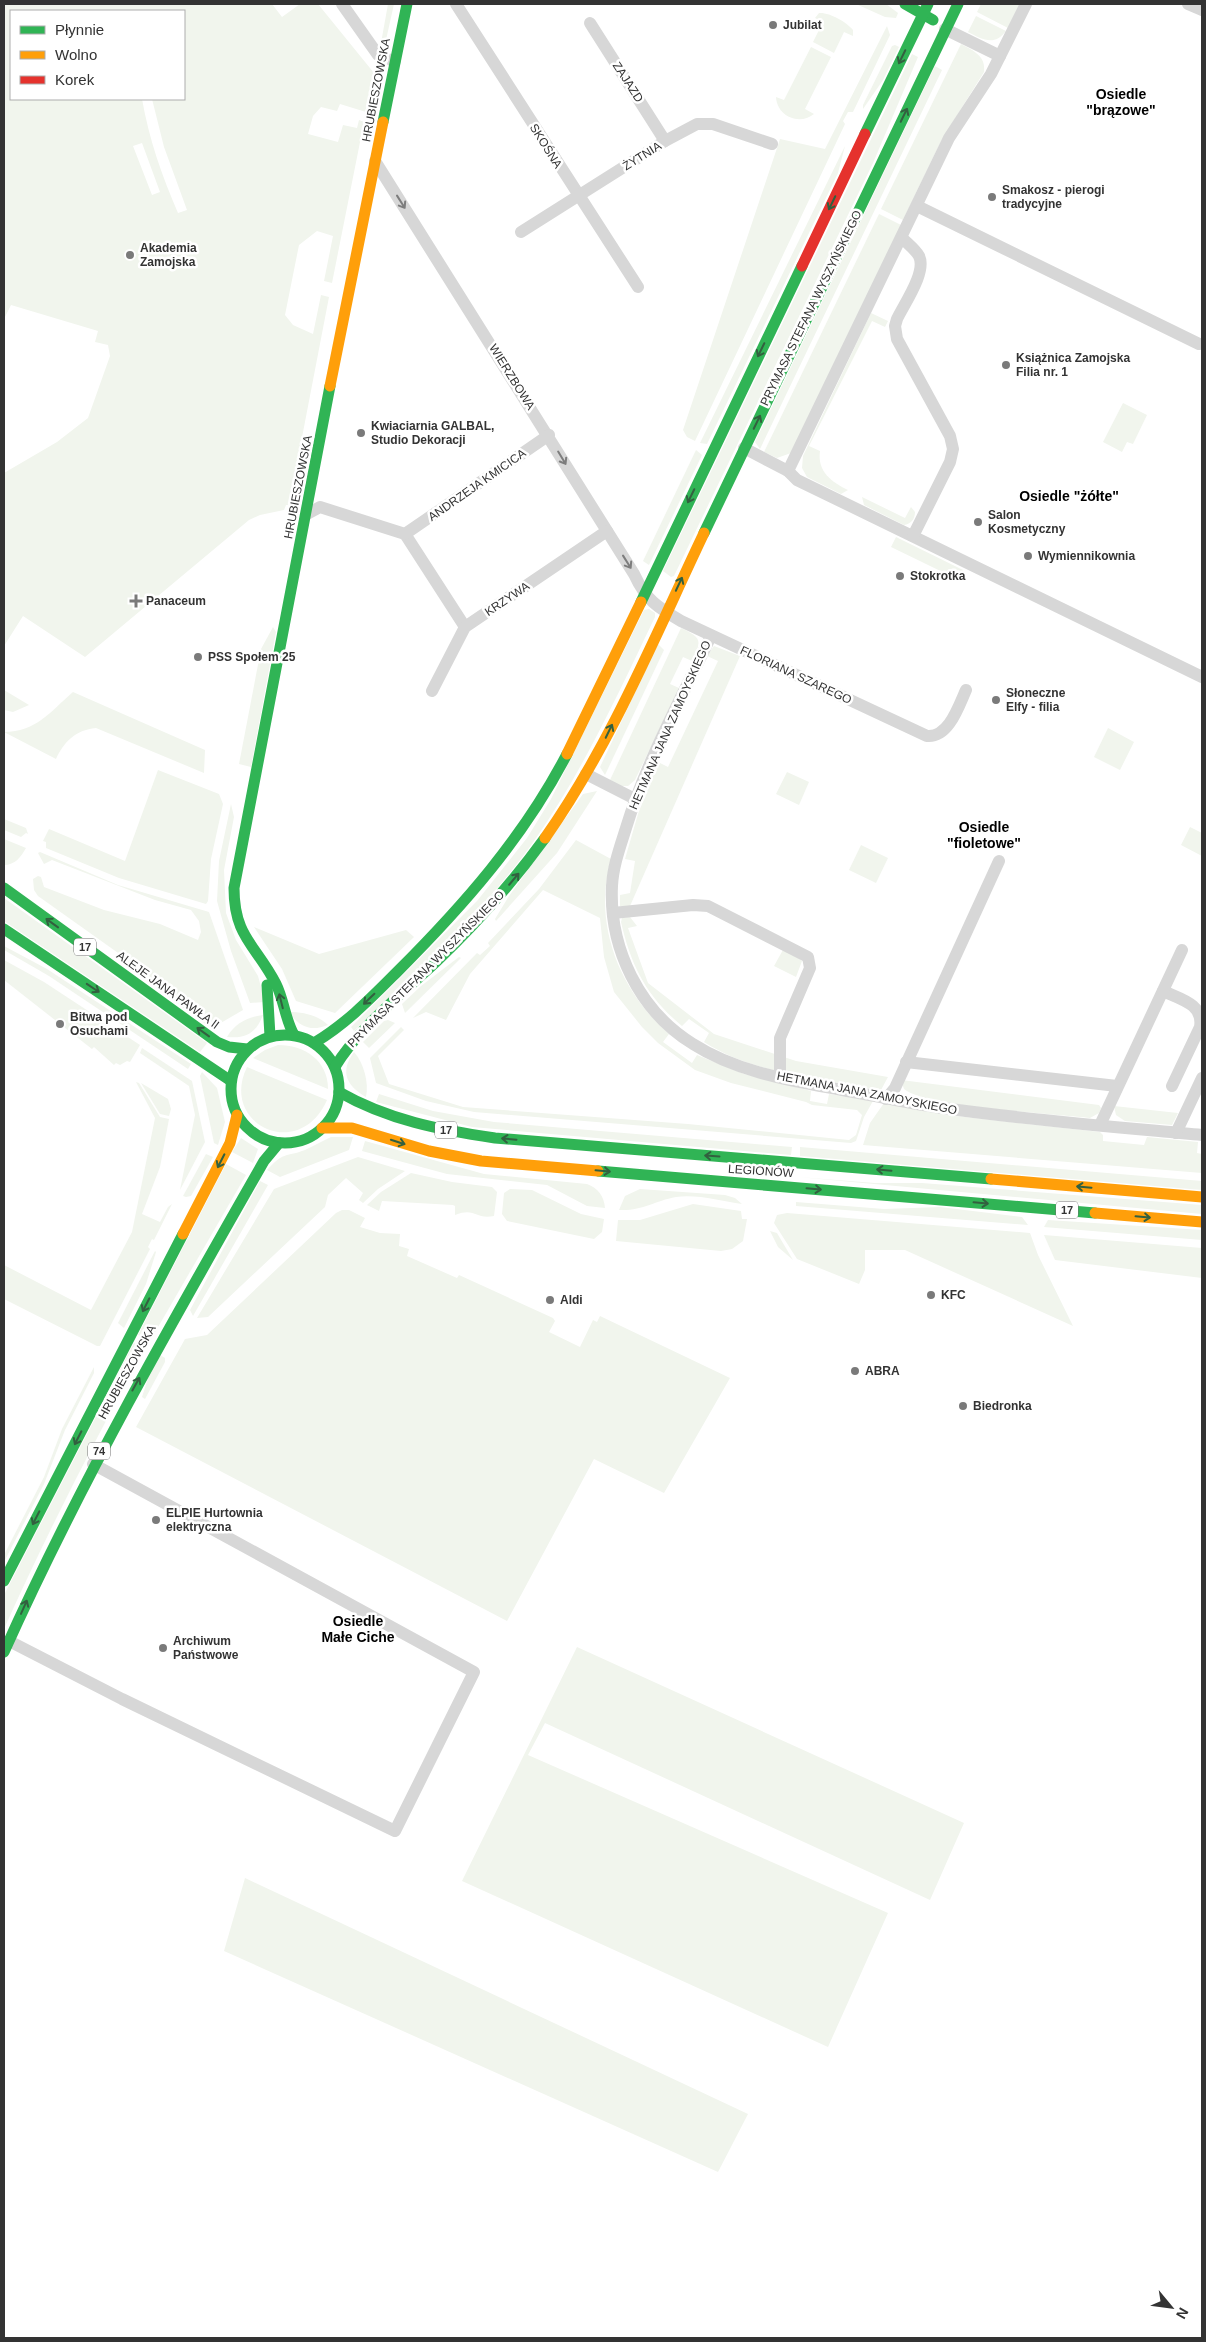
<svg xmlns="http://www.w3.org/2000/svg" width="1206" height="2342" font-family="Helvetica,sans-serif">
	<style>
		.green { fill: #f1f5ed; fill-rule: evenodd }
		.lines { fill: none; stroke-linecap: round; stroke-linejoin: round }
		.street { stroke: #d7d7d7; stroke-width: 12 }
		.fast { stroke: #30b455; stroke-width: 11 }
		.slow { stroke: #ff9f0a; stroke-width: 11 }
		.jam { stroke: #e5322d; stroke-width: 11 }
		.oneway { stroke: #32603f }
		.oneway2 { stroke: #7d7d7d }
		.poi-dot { fill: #7a7a7a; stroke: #fff; stroke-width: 2 }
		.labels { text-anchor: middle; stroke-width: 5; stroke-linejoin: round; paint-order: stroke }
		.shield { fill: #fff; stroke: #707070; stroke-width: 1 }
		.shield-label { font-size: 11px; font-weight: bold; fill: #333 }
		.poi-label { font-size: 12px; font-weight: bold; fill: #333; stroke: #fff; text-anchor: start }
		.street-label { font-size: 12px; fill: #333; stroke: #fff }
		.neighbourhood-label { font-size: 14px; font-weight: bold; fill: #000; stroke: #fff }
	</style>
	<rect width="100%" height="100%" fill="#fff"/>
	<g class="green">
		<path d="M 4,4 L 272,4 L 282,17 L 300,4 L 318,4 L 374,73 L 366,112 L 340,104 L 337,111 L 321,107 L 313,116 L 308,134 L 338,142 L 343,125 L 357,128 L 359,120 L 364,122 L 332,283 L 324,281 L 333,236 L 317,231 L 299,245 L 285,315 L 293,325 L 313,334 L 321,295 L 329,297 L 289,505 L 286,505 L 284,510 L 260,515 L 249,520 L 85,657 L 23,616 L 4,646 L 4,473 L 57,442 L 88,418 L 110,356 L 108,345 L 95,342 L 98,331 L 11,305 L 4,319 ZM 11,11 L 184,11 L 184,99 L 152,99 L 164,147 L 187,210 L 178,213 C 162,176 149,139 142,99 L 11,99 ZM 142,143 L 160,192 L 152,195 L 133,146 Z"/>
		<polygon points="388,4 394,4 386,40 381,43"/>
		<polygon points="856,4 886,4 898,13 896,18 885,17"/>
		<polygon points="981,4 1020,4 1008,28 977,12"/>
		<path d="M 819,13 C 829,12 847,22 853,30 L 853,36 L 844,32 L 834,53 L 813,42 L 823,22 L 815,18 Z"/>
		<path d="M 976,16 L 1006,31 C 994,47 982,39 968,32 Z"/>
		<polygon points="887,26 890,35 853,112 848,112 843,121 845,124 695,441 687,437 683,430 780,139 825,149"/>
		<path d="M 961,44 C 974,51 986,56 984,72 L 941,141 L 903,220 L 881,209 Z"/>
		<polygon points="895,45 899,47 883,80 863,109 863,105 892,46"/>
		<path d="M 811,47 L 831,57 L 805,109 L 814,114 C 799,126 777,116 776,97 L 784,100 Z"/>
		<polygon points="912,54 918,57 873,163 674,576 671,577 663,571"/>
		<polygon points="935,66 942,70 760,449 755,442"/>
		<polygon points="845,146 838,173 707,444 700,443"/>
		<polygon points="879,214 901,225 791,453 777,458 764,452"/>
		<path d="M 871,313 L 888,321 L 885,327 L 872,321 L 809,446 L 820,451 C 817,472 832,482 848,490 L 841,494 L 807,477 L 802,468 L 803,456 Z"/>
		<polygon points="1123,403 1147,415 1133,444 1127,442 1122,452 1103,442"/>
		<polygon points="696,450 702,455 649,565 643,561"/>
		<path d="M 862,497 L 905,518 L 911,507 L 915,512 C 915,519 911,524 904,525 L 864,505 Z"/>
		<polygon points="896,537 963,570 959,580 891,547"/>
		<path d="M 649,609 L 655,613 L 655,617 C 618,694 583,771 534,841 C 484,912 416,971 354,1031 L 351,1027 L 477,901 L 527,838 L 551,799 L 644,610 Z"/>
		<polygon points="273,627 276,632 251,767 239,764 261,649"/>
		<path d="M 681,628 C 702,638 702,640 692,661 L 683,657 L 670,684 L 679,688 L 635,780 L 628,786 L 621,786 L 610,780 Z"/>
		<polygon points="658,644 664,650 605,775 600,767"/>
		<polygon points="714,646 740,656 630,906 620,906 620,895 630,893 635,861 625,859 638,814 658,762 668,767 718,661 707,656"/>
		<polygon points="4,690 29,705 13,712 4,710"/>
		<path d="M 73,692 L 205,750 L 204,773 L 96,728 C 75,730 64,742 56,759 L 4,732 C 36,732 50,712 73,692 Z"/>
		<polygon points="1108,728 1134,742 1120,770 1094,757"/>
		<polygon points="158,770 219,794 223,804 211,859 208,901 206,904 119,878 46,848 46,842 43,841 49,829 125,861"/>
		<polygon points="787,772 809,782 799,805 776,794"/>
		<polygon points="597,791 557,853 496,921 495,919 509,896 583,794"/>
		<polygon points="231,804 234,817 224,870 226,913 236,940 258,976 265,1002 250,1003 231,951 217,901 219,861"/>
		<polygon points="4,819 26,828 28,834 26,833 21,837 4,830"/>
		<polygon points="1190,827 1202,833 1202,856 1181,845"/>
		<path d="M 4,839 L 26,848 C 21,857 15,865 4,865 Z"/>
		<path d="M 576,840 L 611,859 C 592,924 620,991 669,1034 L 663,1042 L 692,1063 L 697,1055 L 744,1074 L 811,1091 L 810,1101 L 827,1104 L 829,1094 L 873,1101 L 864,1117 L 856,1141 L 851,1143 L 474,1112 L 426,1101 L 376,1083 L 370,1058 L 401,1027 L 404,1030 L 378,1056 L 389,1084 L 463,1107 L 688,1124 L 849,1140 L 856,1135 L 862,1115 L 857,1110 L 812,1105 L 806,1102 L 731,1083 L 695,1070 L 658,1043 L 642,1027 L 614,992 L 604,957 L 600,918 L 543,890 L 470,974 L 446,1020 L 426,1012 L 413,1018 L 477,953 L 480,955 L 490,946 L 488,943 L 539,889 Z"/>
		<polygon points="861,845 888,858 876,883 849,870"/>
		<polygon points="40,852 118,885 209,912 243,1010 219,1024 215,1031 167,996 121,955 38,896 34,890 33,879 38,876 41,877 44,887 104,910 160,924 198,940 201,932 199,921 191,910 155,900 52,860 44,864 38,853"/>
		<polygon points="4,898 207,1043 200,1052 4,921"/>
		<path d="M 630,917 L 637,926 L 628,928 L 648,983 L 714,1034 L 796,1061 L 888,1077 L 881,1090 L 867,1088 C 813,1078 751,1072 704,1042 L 709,1033 L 689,1019 L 682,1026 C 647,997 631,966 621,922 L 622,918 Z"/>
		<polygon points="254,927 319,954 406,930 414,937 335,1013 296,1001 282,969"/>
		<polygon points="4,946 47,969 191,1064 188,1069 49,976 4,950"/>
		<polygon points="784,948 802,961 796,977 774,966"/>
		<polygon points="459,957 461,958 405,1013 402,1004 421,986"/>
		<polygon points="4,960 44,982 140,1045 130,1062 127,1061 120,1065 116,1063 114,1065 94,1047 92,1049 4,980"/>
		<path d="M 289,1012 C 303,1012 318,1015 328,1025 C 311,1032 299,1027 289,1012 Z"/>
		<path d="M 263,1015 C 256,1033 246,1039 227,1037 C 235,1023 248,1017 263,1015 Z"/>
		<polygon points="388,1020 395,1023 369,1048 363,1042 384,1021"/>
		<path d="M 278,1045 C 304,1045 328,1060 328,1089 L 253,1058 L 265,1050 Z"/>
		<polygon points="142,1048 192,1081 205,1142 180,1190 195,1115 189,1086 140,1053"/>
		<path d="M 354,1052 C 364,1063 369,1083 366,1097 C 347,1086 339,1072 354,1052 Z"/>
		<path d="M 247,1067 L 327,1100 C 299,1163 219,1124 247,1067 Z"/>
		<polygon points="202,1072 217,1088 225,1122 218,1145 214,1143 200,1076"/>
		<path d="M 901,1080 L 1099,1105 L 1101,1108 L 1099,1113 L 1090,1118 C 1056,1114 925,1107 904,1089 Z"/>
		<polygon points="136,1082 139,1083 160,1117 169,1119 160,1167 142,1214 160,1222 168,1207 172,1204 154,1240 152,1239 148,1247 150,1249 100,1346 97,1346 4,1299 4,1265 91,1310 132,1232 155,1118"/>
		<polygon points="141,1083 168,1099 171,1109 169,1116 160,1114"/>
		<polygon points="379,1094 433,1111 494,1122 792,1147 791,1155 472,1127 376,1102"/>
		<polygon points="884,1103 947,1115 1100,1132 1103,1135 1103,1141 1144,1145 1147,1137 1198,1142 1197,1153 1202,1154 1202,1173 863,1145 870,1123"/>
		<polygon points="1114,1106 1178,1113 1172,1125 1125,1121 1116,1115"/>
		<path d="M 331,1137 L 353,1137 L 349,1150 L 280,1177 L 267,1170 C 285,1151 283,1158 305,1150 C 314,1146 322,1141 331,1137 Z"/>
		<polygon points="241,1138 258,1149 253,1163 232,1152"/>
		<path d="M 365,1141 L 484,1174 L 587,1184 C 598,1188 604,1196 605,1208 L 587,1206 L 547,1185 L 447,1174 L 362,1151 Z"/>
		<polygon points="800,1147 1202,1181 1202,1190 800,1156"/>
		<polygon points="206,1154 213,1157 191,1196 186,1197 183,1196"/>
		<polygon points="358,1157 405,1171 378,1189 363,1203 359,1200 363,1193 346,1178 328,1195 325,1207 208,1317 197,1318 274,1189"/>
		<polygon points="226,1164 246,1175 150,1341 138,1335"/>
		<path d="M 411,1173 L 452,1182 L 492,1187 L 497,1192 L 494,1216 C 475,1220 476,1207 455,1215 L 455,1206 L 453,1205 L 382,1201 L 379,1211 L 367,1205 L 381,1192 Z"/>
		<polygon points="798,1177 875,1183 922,1183 1202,1205 1202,1214"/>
		<polygon points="260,1181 268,1185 193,1316 190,1310"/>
		<polygon points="510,1189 532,1190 581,1214 604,1219 602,1232 594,1239 507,1221 502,1214 504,1193"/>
		<path d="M 640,1189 L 725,1195 L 735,1198 L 742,1204 C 721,1201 697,1194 676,1197 C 654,1201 643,1211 619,1210 L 625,1196 Z"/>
		<polygon points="796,1202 884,1209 940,1207 1022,1217 1028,1225 796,1206"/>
		<polygon points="693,1204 741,1211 742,1219 747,1219 743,1241 732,1249 721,1251 616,1241 618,1220 640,1220"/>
		<polygon points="342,1210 349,1210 365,1218 360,1227 380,1233 400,1234 399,1246 409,1249 407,1256 457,1278 459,1275 553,1318 555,1321 549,1332 580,1347 593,1320 597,1322 600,1316 730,1378 664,1493 594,1459 507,1621 136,1427 185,1339 207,1335 336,1213"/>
		<polygon points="787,1213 1030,1233 1038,1255 1073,1326 905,1250 865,1250 865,1270 859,1284 797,1259 774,1223 777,1215"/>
		<polygon points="1048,1220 1202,1230 1202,1240 1044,1227"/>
		<polygon points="770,1231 777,1233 793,1260 778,1247"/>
		<polygon points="1044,1235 1202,1248 1202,1278 1055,1260"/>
		<polygon points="155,1251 156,1252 146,1284 124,1328 118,1323"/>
		<path d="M 134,1343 L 145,1348 C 95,1440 47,1533 4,1629 L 4,1595 Z"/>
		<polygon points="160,1355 165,1358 165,1362 145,1399 142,1397 150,1372"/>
		<polygon points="94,1367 94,1373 65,1430 44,1484 4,1562 4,1555 44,1477 62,1429"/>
		<polygon points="577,1647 964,1823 930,1900 545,1723 528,1755 888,1913 828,2047 462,1881"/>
		<polygon points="245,1878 748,2114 718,2172 224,1951"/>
	</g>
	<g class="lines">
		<g class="street">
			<polyline points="342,4 378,55 384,58 395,61"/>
			<polyline points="456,4 638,287"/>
			<polyline points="1026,4 991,74 949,138 788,471 797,480 1202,677"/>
			<polyline points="1188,4 1202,10"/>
			<polyline points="590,23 665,141"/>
			<polyline points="945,29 1000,56"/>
			<path d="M 375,161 L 634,574 C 646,600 657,607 681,621 L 927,736 C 949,738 959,705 966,690"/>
			<polyline points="917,206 1199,344"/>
			<polyline points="521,232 665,141 697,124 713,124 772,144"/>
			<path d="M 902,238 C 908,244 915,249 919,256 C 927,272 904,304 897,319 L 895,326 L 897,339 L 950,436 L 953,449 L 950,462 L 913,536"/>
			<polyline points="744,448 788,471"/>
			<polyline points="307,514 320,507 405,534 465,627"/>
			<polyline points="405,534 549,435"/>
			<path d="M 711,636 C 681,699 646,762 626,828 C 620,847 613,866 612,886 C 609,948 639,1011 693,1044 C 738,1073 795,1081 847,1091 C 879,1096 911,1104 943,1108 C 1029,1120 1116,1127 1202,1135"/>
			<polyline points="432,691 465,627 607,531"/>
			<polyline points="586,774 635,799"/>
			<polyline points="613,913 693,905 708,906 808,957 810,968 780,1038 780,1077"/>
			<path d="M 1163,991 C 1180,999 1204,1004 1200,1027 L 1172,1086"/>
			<polyline points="906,1062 1117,1086"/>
			<polyline points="886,1099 895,1088 999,861"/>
			<polyline points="1100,1125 1182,950"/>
			<polyline points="1176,1133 1202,1078"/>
			<polyline points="9,1641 122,1699 395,1831 474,1672 93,1464"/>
		</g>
		<g class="fast">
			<polyline points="905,4 933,20"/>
			<polyline points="383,122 407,4"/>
			<polyline points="865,134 928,4"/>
			<polyline points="704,533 958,4"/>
			<polyline points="641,602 802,266"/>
			<polyline points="4,888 217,1042 229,1047 247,1049"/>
			<polyline points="4,929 231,1081"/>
			<polyline points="267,985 270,1036"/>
			<circle cx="285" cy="1089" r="54"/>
			<path d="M 294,1035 C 285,1019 284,1000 276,984 C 256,945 234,937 234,888 L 330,386"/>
			<path d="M 314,1043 C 346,1024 371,998 397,972 C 463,906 524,837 567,754"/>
			<path d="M 335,1067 C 359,1027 403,993 437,961 C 477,923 513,882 545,838"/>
			<path d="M 339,1092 C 388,1120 440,1130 495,1138 L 991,1179"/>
			<polyline points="598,1171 1095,1213"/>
			<polyline points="4,1581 183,1234"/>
			<path d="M 4,1652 C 80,1483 172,1322 264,1161 L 279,1143"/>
		</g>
		<g class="slow">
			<polyline points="330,386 383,122"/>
			<polyline points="567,754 641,602"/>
			<path d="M 545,838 C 611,744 655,636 704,533"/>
			<polyline points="322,1128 352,1128 429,1151 481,1161 598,1171"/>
			<polyline points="991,1179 1202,1197"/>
			<polyline points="1095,1213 1202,1222"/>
			<polyline points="183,1234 230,1143 237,1115"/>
		</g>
		<polyline class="jam" points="802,266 865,134"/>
	</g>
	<defs><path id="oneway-shaft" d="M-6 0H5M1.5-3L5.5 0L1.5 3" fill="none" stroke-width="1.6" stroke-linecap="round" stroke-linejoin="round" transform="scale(1.25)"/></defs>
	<g class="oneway">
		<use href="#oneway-shaft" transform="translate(902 57) rotate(116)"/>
		<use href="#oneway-shaft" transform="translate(904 115) rotate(-64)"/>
		<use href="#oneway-shaft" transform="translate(832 203) rotate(116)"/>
		<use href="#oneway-shaft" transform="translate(761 350) rotate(116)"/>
		<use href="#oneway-shaft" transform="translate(757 422) rotate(-64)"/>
		<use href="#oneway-shaft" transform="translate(691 496) rotate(116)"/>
		<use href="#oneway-shaft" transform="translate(679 584) rotate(-65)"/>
		<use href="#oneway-shaft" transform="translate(609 731) rotate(-64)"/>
		<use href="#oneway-shaft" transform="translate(514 879) rotate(-50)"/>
		<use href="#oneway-shaft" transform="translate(52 923) rotate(-144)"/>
		<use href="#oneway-shaft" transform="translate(93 988) rotate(34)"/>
		<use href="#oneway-shaft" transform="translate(369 999) rotate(136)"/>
		<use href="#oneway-shaft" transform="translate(281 1001) rotate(-104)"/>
		<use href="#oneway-shaft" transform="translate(203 1032) rotate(-144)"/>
		<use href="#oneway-shaft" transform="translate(509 1139) rotate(-175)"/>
		<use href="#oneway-shaft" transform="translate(398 1142) rotate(18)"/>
		<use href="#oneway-shaft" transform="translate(712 1156) rotate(-176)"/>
		<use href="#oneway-shaft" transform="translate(221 1161) rotate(117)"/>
		<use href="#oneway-shaft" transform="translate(884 1170) rotate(-175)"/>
		<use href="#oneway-shaft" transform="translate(603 1171) rotate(5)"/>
		<use href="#oneway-shaft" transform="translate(1084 1187) rotate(-175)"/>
		<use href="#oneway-shaft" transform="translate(814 1189) rotate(5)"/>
		<use href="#oneway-shaft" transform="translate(981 1203) rotate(5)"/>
		<use href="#oneway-shaft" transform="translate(1143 1217) rotate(5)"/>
		<use href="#oneway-shaft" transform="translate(146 1305) rotate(117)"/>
		<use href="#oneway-shaft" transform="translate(136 1384) rotate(-61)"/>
		<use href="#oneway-shaft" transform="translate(78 1438) rotate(117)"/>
		<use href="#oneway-shaft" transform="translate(36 1518) rotate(117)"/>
		<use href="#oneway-shaft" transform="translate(24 1607) rotate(-66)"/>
	</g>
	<g class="oneway2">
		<use href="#oneway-shaft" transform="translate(401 202) rotate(58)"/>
		<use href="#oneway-shaft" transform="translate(562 458) rotate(59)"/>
		<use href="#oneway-shaft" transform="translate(627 562) rotate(58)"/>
	</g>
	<g class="poi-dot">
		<circle cx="773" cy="25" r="5"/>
		<circle cx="992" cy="197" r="5"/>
		<circle cx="130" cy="255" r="5"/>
		<circle cx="1006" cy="365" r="5"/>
		<circle cx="361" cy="433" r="5"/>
		<circle cx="978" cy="522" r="5"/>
		<circle cx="1028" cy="556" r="5"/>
		<circle cx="900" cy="576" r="5"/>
		<path d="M133.5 593.5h5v5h5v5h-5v5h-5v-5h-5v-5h5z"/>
		<circle cx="198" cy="657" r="5"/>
		<circle cx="996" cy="700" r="5"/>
		<circle cx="60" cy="1024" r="5"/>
		<circle cx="931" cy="1295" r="5"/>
		<circle cx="550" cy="1300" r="5"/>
		<circle cx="855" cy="1371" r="5"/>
		<circle cx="963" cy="1406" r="5"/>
		<circle cx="156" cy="1520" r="5"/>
		<circle cx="163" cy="1648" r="5"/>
	</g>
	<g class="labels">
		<g class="shield">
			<rect x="74" y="938.5" width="22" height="17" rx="4"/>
			<rect x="435" y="1121.5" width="22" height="17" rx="4"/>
			<rect x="1056" y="1201.5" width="22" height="17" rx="4"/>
			<rect x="88" y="1442.5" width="22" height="17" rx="4"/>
		</g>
		<g class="shield-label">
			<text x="85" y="951">17</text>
			<text x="446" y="1134">17</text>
			<text x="1067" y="1214">17</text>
			<text x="99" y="1455">74</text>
		</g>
		<g class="poi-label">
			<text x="783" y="29">Jubilat</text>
			<text x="1002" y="194">Smakosz - pierogi<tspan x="1002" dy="14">tradycyjne</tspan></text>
			<text x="140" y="252">Akademia<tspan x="140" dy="14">Zamojska</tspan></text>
			<text x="1016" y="362">Książnica Zamojska<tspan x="1016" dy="14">Filia nr. 1</tspan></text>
			<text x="371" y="430">Kwiaciarnia GALBAL,<tspan x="371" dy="14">Studio Dekoracji</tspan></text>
			<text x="988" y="519">Salon<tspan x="988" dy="14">Kosmetyczny</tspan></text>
			<text x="1038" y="560">Wymiennikownia</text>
			<text x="910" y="580">Stokrotka</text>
			<text x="146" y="605">Panaceum</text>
			<text x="208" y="661">PSS Społem 25</text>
			<text x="1006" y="697">Słoneczne<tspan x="1006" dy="14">Elfy - filia</tspan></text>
			<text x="70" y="1021">Bitwa pod<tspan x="70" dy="14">Osuchami</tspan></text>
			<text x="941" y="1299">KFC</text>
			<text x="560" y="1304">Aldi</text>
			<text x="865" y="1375">ABRA</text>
			<text x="973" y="1410">Biedronka</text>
			<text x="166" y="1517">ELPIE Hurtownia<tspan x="166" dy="14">elektryczna</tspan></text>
			<text x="173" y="1645">Archiwum<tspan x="173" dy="14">Państwowe</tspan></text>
		</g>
		<g class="street-label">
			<text transform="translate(628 82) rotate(57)" y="4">ZAJAZD</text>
			<text transform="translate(376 90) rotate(-79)" y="4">HRUBIESZOWSKA</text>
			<text transform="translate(546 146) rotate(58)" y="4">SKOŚNA</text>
			<text transform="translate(642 156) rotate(-32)" y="4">ŻYTNIA</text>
			<text transform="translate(811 308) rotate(-64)" y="4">PRYMASA STEFANA WYSZYŃSKIEGO</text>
			<text transform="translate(512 377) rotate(58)" y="4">WIERZBOWA</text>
			<text transform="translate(477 485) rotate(-35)" y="4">ANDRZEJA KMICICA</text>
			<text transform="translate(298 487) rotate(-79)" y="4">HRUBIESZOWSKA</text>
			<text transform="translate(507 599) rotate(-34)" y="4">KRZYWA</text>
			<text transform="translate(796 675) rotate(25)" y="4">FLORIANA SZAREGO</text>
			<text transform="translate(670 725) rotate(-66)" y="4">HETMANA JANA ZAMOYSKIEGO</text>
			<text transform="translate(426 969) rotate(-45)" y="4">PRYMASA STEFANA WYSZYŃSKIEGO</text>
			<text transform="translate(168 990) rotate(36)" y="4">ALEJE JANA PAWŁA II</text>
			<text transform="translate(867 1093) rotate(11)" y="4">HETMANA JANA ZAMOYSKIEGO</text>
			<text transform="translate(761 1171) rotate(4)" y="4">LEGIONÓW</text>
			<text transform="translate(127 1372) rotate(-61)" y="4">HRUBIESZOWSKA</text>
		</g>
		<g class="neighbourhood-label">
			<text x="1121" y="99">Osiedle<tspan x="1121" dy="16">"brązowe"</tspan></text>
			<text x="1069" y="501">Osiedle "żółte"</text>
			<text x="984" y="832">Osiedle<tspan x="984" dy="16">"fioletowe"</tspan></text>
			<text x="358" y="1626">Osiedle<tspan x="358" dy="16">Małe Ciche</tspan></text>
		</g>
	</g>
	<rect width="1206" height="2342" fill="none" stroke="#333333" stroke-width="10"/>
	<rect x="10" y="10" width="175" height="90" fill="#ffffff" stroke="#adadad"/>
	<rect x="20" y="26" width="25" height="8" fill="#30b455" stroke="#adadad"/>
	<text x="55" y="35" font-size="15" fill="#333333">Płynnie</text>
	<rect x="20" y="51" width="25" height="8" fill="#ff9f0a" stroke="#adadad"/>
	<text x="55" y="60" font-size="15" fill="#333333">Wolno</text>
	<rect x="20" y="76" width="25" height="8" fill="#e5322d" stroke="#adadad"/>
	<text x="55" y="85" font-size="15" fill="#333333">Korek</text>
	<g transform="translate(1171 2307) rotate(119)" stroke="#ffffff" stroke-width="4" paint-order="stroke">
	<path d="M0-4L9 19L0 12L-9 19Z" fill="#333333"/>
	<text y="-8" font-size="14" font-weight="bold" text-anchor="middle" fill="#333333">N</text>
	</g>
</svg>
